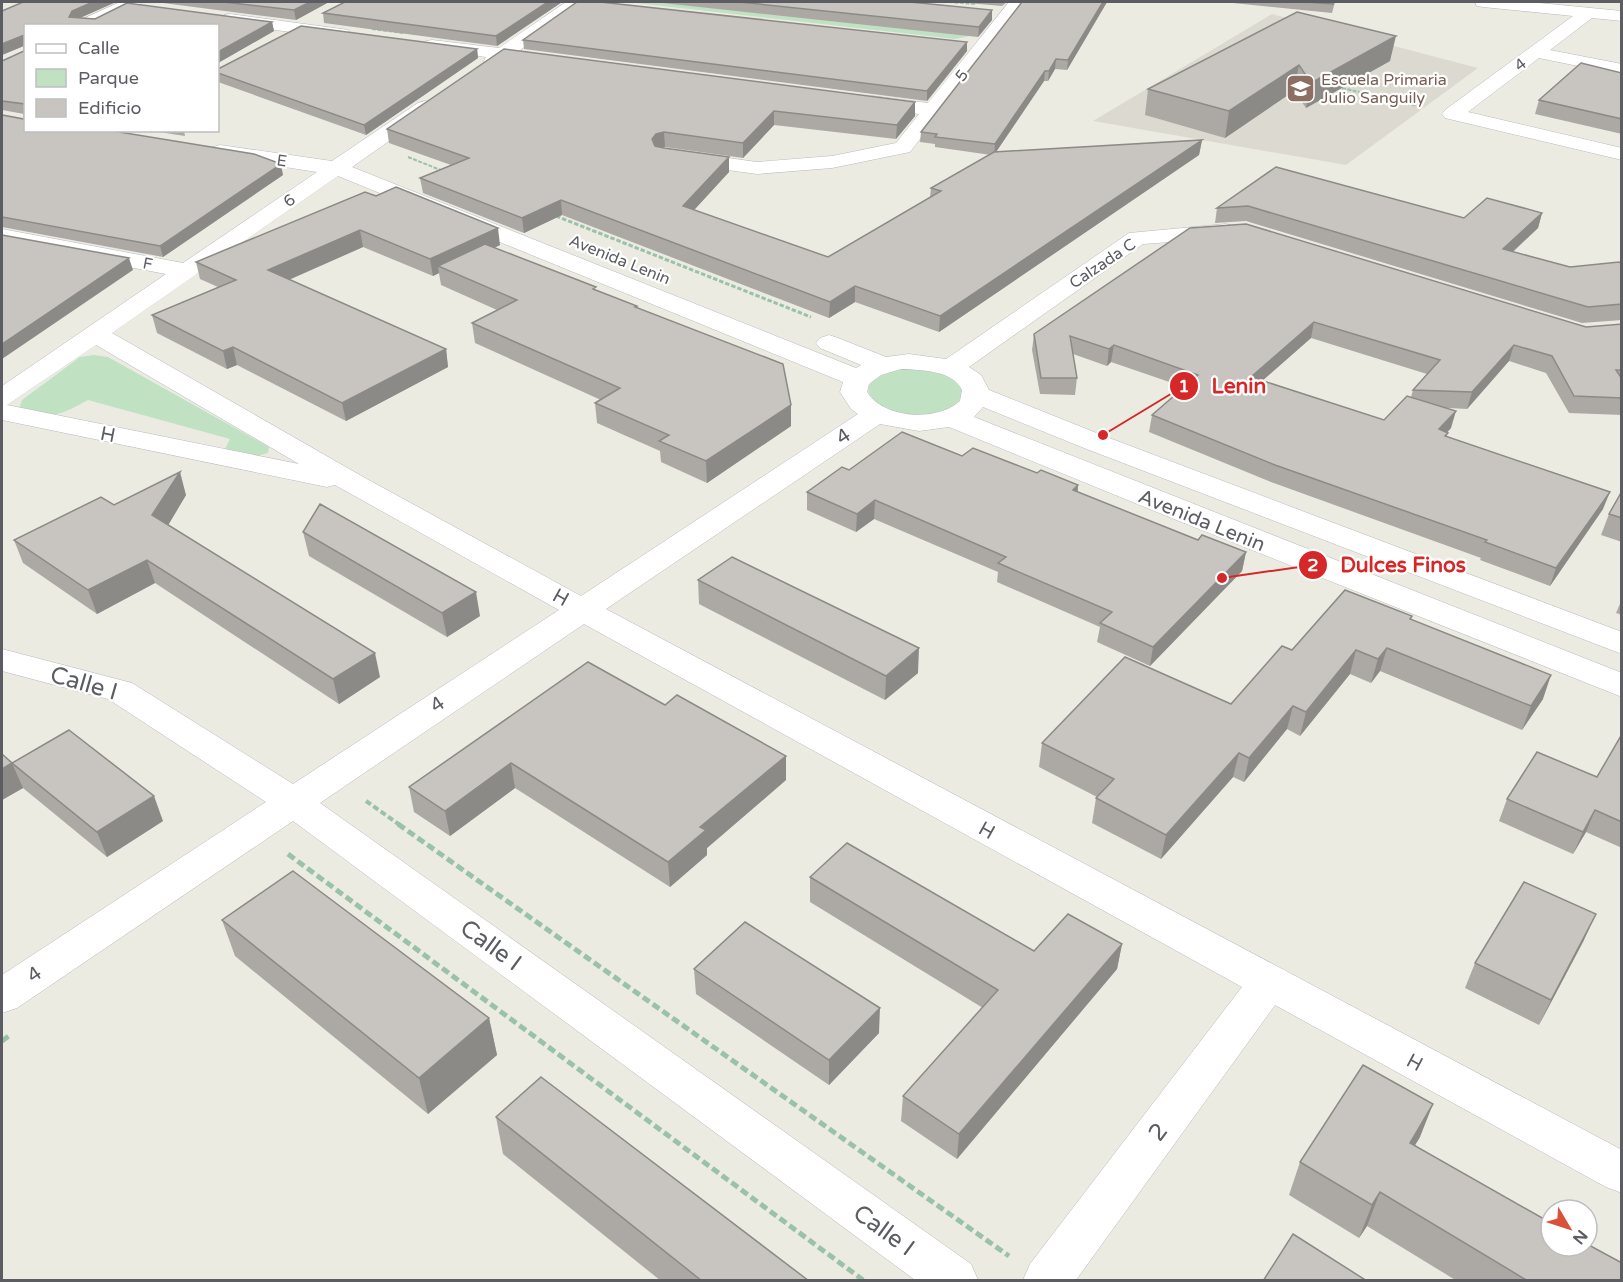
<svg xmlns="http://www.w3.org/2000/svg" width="1623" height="1282" font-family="'Varela Round',sans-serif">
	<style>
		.education { fill: #dcdad0 }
		.green { fill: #c0e2c2 }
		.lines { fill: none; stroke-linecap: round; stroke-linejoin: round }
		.minor-casing { stroke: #b8b9be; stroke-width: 1 }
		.path-far3 { stroke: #9ac2a9; stroke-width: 2; stroke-dasharray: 4 1.5; stroke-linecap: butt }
		.path-far2 { stroke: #9ac2a9; stroke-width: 3; stroke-dasharray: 4.5 2; stroke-linecap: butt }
		.path-far1 { stroke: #9ac2a9; stroke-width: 4; stroke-dasharray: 6 3; stroke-linecap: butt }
		.path { stroke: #9ac2a9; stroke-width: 5; stroke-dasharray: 8 4; stroke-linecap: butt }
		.minor { fill: #fff; fill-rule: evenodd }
		.wall { fill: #aca9a5; fill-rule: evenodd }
		.shaded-wall { fill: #8c8a86 }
		.building { fill: #c8c5c0; stroke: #8c8a86; stroke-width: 1.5 }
		.labels { text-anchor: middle; stroke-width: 4.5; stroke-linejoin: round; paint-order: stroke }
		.far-street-label { font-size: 16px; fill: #5b5d62; stroke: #fff }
		.far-education-label { font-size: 16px; fill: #785e54; stroke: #fff; text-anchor: start }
		.street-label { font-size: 20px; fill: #5b5d62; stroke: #fff }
		.near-street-label { font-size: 24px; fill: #5b5d62; stroke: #fff }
		.leader { fill: none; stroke: #d62828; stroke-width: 2 }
		.callout-dot { fill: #d62828; stroke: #fff; stroke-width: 2 }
		.mark-label { font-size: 18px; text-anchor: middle; font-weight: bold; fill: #fff }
		.callout-label { font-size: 21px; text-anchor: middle; font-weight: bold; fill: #d62828; stroke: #fff; stroke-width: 4.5; stroke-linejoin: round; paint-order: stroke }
	</style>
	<rect width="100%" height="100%" fill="#ecebe2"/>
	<polygon class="education" points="1272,14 1478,68 1346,165 1093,121"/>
	<g class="green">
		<polygon points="627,2 860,2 975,35 955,39"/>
		<path d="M 94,355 L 108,357 L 269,447 L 268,453 L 249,458 L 224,451 L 230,439 L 88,400 C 61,415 50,420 19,409 L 22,400 L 80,357 Z"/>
		<path d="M 912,367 L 952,376 L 964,390 C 958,422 895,421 875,402 C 852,379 897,369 912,367 Z"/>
	</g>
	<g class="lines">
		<defs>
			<g id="minor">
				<polygon points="120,2 141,2 139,6 97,26 74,26 76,22"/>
				<polygon points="566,2 584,2 519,51 547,55 550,59 547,63 541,65 506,60 493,67 486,65 484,61 486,57 432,50 426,49 423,45 426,41 432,40 499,48"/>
				<polygon points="1009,2 1025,2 910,152 832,168 757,174 684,164 677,162 674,158 677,154 684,152 757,162 832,156 896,143 919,114 865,106 862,102 865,98 872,96 928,103"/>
				<polygon points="1475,2 1529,2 1622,11 1622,21 1592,18 1550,50 1622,64 1622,75 1539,58 1468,112 1622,148 1622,160 1445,118 1442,114 1445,110 1573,16 1483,7 1477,6"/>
				<polygon points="230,14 342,29 348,30 351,34 348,38 342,39 224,23 221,19 224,15"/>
				<path d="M 425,101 L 432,103 L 435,107 L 432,111 L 352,167 L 856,368 L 861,365 L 820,348 L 816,343 L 820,338 L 829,335 L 838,338 L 886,357 L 909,354 L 946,359 L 1129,233 L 1226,224 L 1234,226 L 1237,231 L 1234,236 L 1226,238 L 1143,244 L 969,367 L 981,375 L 989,390 L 1104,436 L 1622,632 L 1622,654 L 1084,448 L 983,407 L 974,417 L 1622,673 L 1622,697 L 1174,519 L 949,427 L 919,431 L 880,424 L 606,609 L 1622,1150 L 1622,1193 L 1606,1187 L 1275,1005 L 1076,1280 L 1023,1280 L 1030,1264 L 1242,987 L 584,624 L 320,803 L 971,1264 L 978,1280 L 915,1280 L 293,821 L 17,1008 L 2,1013 L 2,975 L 266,802 L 108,699 L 2,671 L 2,649 L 132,683 L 293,784 L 559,610 L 335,485 L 327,487 L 2,420 L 2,386 L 166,274 L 2,243 L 2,229 L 183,263 L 317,172 L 220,157 L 213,155 L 210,151 L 213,147 L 220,145 L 332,161 L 418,103 ZM 338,176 L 843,382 L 840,392 L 851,409 L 858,414 L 581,596 L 365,478 L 112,333 ZM 96,345 L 299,464 L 7,405 ZM 901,369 C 920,370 953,370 962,390 L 960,401 C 937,422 884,419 867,392 L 869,384 L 881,375 Z"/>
			</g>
		</defs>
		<use href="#minor" class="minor-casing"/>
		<g class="path-far3">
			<polyline points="949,2 976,4"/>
			<polyline points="372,29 403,33"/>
			<polyline points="1342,88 1422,107"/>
			<polyline points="408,157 443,171"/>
		</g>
		<polyline class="path-far2" points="556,216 811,317"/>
		<polyline class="path-far1" points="366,801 400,825"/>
		<g class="path">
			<polyline points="398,824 1009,1256"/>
			<polyline points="288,854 863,1280"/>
			<polyline points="2,1041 10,1035"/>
		</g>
		<use href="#minor" class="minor"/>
	</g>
	<g class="wall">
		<polygon points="23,2 116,2 80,18 272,22 274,31 218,63 218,26 26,26 26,130 283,175 163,257 2,227 2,115 24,119 24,114 2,110 2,61 24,51 24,46 2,55"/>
		<polygon points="155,2 329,2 296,20"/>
		<polygon points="345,2 562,2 497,46 324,23 323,13"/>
		<polygon points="653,2 910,2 992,20 978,37"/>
		<polygon points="956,2 1007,2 1002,6"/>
		<polygon points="1107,2 1067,70 1055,69 1048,81 1044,81 996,152 1202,140 1199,155 939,332 855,302 829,318 562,215 524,233 423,193 420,178 451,165 389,143 387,129 915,102 915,116 896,139 774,125 743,158 665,147 662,148 729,157 729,172 694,210 828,257 930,197 931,188 991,155 935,147 935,144 920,142 921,132"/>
		<polygon points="1223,2 1335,2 1332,13"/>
		<polygon points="1297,12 1390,61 1306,108 1294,91 1225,138 1145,115 1148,89"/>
		<polygon points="523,40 967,42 967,51 927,101 524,49"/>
		<polygon points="477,49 478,58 366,135 218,82 218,69"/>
		<polygon points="1622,73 1622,134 1535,114 1539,100"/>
		<polygon points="146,130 184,130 185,136"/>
		<polygon points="1276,167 1464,218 1542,213 1538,228 1513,252 1570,267 1622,264 1622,320 1582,323 1246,221 1215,223 1217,208"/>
		<polygon points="365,192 500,245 494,248 637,307 791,405 791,426 707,483 661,462 660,451 597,423 595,403 601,400 475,343 472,323 497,310 441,285 439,273 433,276 363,247 289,280 446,349 448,367 346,421 237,365 227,369 157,333 152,315 218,287 200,279 196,262"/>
		<path d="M 1190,228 L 1586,327 L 1622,324 L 1622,415 L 1569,413 L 1546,373 L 1509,361 L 1467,409 L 1448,408 L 1451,428 L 1447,432 L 1447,437 L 1603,509 L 1550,586 L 1480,560 L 1481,558 L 1271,482 L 1149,432 L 1152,415 L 1184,387 L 1111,362 L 1107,366 L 1073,354 L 1077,378 L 1075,395 L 1040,394 L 1032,350 L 1034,334 ZM 1311,338 L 1427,374 L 1413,390 L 1411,397 L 1384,420 L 1262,381 Z"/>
		<polygon points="962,456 1037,473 1078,485 1078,492 1198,540 1246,552 1242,571 1150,666 1097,642 1100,627 997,582 998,572 874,519 856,532 807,510 807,492 849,470"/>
		<polygon points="1622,491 1622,542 1601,535 1609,514"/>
		<polygon points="186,495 168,525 380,677 339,704 155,583 97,614 23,563 14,540 114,505"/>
		<polygon points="303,532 480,616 447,637 309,556"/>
		<polygon points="698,580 918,673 885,700 699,604"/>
		<polygon points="1622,599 1622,615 1616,613"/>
		<polygon points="1412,616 1411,620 1543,699 1522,730 1380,671 1371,683 1350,674 1300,736 1287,729 1244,782 1233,777 1161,859 1092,823 1096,798 1097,797 1039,767 1042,743 1231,704 1292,650"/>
		<polygon points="588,662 786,780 707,848 707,855 670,887 515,788 450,836 414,812 409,787"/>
		<polygon points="1622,734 1622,848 1586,832 1573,854 1499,821 1507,799 1597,777"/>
		<polygon points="12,763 163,821 107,857 23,788 2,800"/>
		<polygon points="810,877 1034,951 1122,944 1117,969 957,1159 901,1121 903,1096 983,1008 810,902"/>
		<polygon points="222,920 489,1018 497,1055 428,1114 235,956"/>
		<polygon points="1584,940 1539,1025 1465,988 1475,963"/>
		<polygon points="694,969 879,1033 829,1085 696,994"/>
		<polygon points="496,1117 809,1281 661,1281 503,1154"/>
		<polygon points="1420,1137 1415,1145 1622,1281 1457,1281 1367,1226 1359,1238 1289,1195 1300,1162"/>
	</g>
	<g class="shaded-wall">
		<polygon points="93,2 116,2 75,20 69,17 72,11"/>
		<polygon points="310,2 329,2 296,20 294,10"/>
		<polygon points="548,2 562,2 497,46 496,36"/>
		<polygon points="1103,2 1107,2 1067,70 1068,60"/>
		<polygon points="992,10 992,20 978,37 979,27"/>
		<polygon points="272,22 274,31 218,63 218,52"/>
		<polygon points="24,35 26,45 2,55 2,44"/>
		<polygon points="1396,36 1390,61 1306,108 1311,83"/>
		<polygon points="967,42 967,51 927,101 927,91"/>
		<polygon points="477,49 478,58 366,135 364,125"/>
		<polygon points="1056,59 1055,69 1048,81 1049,71"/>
		<polygon points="1299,65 1294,91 1225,138 1229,111"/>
		<polygon points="1045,71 1044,81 994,155 995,144"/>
		<polygon points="915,102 915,116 896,139 897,125"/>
		<polygon points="774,111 774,125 743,158 743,143"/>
		<polygon points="664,132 665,147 657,149 652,139 656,134"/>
		<polygon points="1202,140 1199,155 939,332 940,316"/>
		<polygon points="729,157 729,172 684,221 683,206"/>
		<polygon points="281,164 283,175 163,257 160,246"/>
		<polygon points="561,200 562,215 524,233 522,218"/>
		<polygon points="1542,213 1538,228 1499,264 1503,249"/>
		<polygon points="498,228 500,245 447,270 438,266 439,273 433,276 430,259"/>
		<polygon points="360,230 363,247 272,287 268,270"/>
		<polygon points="129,258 133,270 2,359 2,344"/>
		<polygon points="855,286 855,302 829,318 830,302"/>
		<polygon points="1314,322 1311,338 1247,394 1251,377"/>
		<polygon points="1114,345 1111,362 1107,366 1109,349"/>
		<polygon points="1514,345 1509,361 1467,409 1472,392"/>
		<polygon points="233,347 237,365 227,369 223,351"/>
		<polygon points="446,349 448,367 346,421 342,403"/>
		<polygon points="791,405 791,426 707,483 706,461"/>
		<polygon points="1456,411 1451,428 1434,447 1439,429"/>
		<polygon points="180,472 186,495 160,539 152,515"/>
		<polygon points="1078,485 1076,503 1073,490"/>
		<polygon points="1610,492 1603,509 1550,586 1556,568"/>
		<polygon points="875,500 874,519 856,532 857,514"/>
		<polygon points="1246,552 1242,571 1150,666 1153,647"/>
		<polygon points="147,560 155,583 97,614 88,590"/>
		<polygon points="476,592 480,616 447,637 442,613"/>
		<polygon points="919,648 918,673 885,700 886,676"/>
		<polygon points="1387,648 1380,671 1371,683 1378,659"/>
		<polygon points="1356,650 1350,674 1300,736 1306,712"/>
		<polygon points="375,653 380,677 339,704 333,679"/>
		<polygon points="1551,675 1543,699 1522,730 1531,706"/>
		<polygon points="1293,706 1287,729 1244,782 1249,758"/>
		<polygon points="1239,753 1233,777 1161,859 1166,835"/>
		<polygon points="786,756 786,780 707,848 707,855 670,887 668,862 700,827"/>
		<polygon points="12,763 23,788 2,800 2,769"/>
		<polygon points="511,763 515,788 450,836 445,811"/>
		<polygon points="154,796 163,821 107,857 97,832"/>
		<polygon points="1595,810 1586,832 1573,854 1583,832"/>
		<polygon points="1596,914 1584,940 1539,1025 1551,1000"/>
		<polygon points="1122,944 1117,969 957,1159 959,1134"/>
		<polygon points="880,1008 879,1033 829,1085 829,1060"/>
		<polygon points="489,1018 497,1055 428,1114 419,1078"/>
		<polygon points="1433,1104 1420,1137 1396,1176 1410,1143"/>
		<polygon points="1380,1192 1367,1226 1359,1238 1372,1205"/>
	</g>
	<g class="building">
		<polygon points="23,2 93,2 72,11 69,17 95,19 127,3 272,22 218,52 218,26 26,26 26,130 107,130 254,154 281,164 160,246 2,217 2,115 24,119 25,104 2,101 2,61 24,51 24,35 2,44 2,11"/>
		<polygon points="224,2 310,2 294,10"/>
		<polygon points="345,2 548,2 496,36 323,13"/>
		<polygon points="577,2 600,2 967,42 927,91 523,40"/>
		<polygon points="739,2 910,2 992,10 979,27"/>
		<polygon points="1022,2 1103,2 1068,60 1056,59 1049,71 1045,71 995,144 935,137 937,134 921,132"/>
		<polygon points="1306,2 1334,2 1333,4"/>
		<polygon points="1297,12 1396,36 1311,83 1299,65 1229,111 1148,89"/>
		<polygon points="301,26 477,49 364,125 218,73 218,69"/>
		<polygon points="504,49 915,102 897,125 774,111 743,143 664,132 656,134 652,139 655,146 664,148 729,157 683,206 828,257 941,191 931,188 994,152 1202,140 940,316 855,286 830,302 561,200 522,218 420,178 469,158 387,129"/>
		<polygon points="1581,63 1622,73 1622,119 1539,100"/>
		<polygon points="1276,167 1464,218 1487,198 1542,213 1503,249 1570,267 1619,262 1622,264 1622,304 1588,307 1248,206 1217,208"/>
		<polygon points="396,187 498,228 430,259 360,230 268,270 446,349 342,403 233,347 223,351 152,315 236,280 196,262 365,192 376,196"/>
		<polygon points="1246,224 1586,327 1622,324 1622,370 1616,370 1622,379 1622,398 1574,396 1552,356 1514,345 1472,392 1413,390 1440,360 1314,322 1251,377 1384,420 1407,396 1456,411 1439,429 1448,433 1445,436 1610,492 1556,568 1485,542 1487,540 1275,465 1152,415 1198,375 1114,345 1109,349 1070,336 1077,378 1041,378 1034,334 1190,228"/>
		<polygon points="2,235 129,258 2,344"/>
		<polygon points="485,244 596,287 593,289 637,306 635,307 783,364 791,405 706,461 659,441 669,435 595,403 620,388 472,323 517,300 438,266"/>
		<polygon points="902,432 962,456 973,448 1037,473 1041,470 1078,485 1073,490 1198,540 1202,535 1246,552 1153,647 1100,623 1112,612 998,563 1006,557 875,500 857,514 807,492 842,467 849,470"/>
		<polygon points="180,472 152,515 375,653 333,679 147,560 88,590 14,540 101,497 114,505"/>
		<polygon points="1622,491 1622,518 1609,514"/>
		<polygon points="320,504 476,592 442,613 303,532"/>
		<polygon points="732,557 919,648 886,676 698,580"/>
		<polygon points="1345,590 1412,616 1410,619 1551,675 1531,706 1387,648 1378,659 1356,650 1306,712 1293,706 1249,758 1239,753 1166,835 1096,798 1114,779 1042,743 1125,657 1231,704 1282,646 1292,650"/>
		<polygon points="588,662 665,705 677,695 786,756 700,827 706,830 668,862 511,763 445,811 409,787"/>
		<polygon points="69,730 154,796 97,832 12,763"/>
		<polygon points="1622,734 1622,822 1595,810 1583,832 1507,799 1537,752 1597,777"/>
		<polygon points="2,754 12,763 2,769"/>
		<polygon points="847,843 1034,951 1068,914 1122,944 959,1134 903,1096 998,990 810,877"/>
		<polygon points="293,871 489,1018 419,1078 222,920"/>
		<polygon points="1524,882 1596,914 1551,1000 1475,963"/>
		<polygon points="745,922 880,1008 829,1060 694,969"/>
		<polygon points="1363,1065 1433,1104 1410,1143 1551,1223 1551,1246 1587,1246 1587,1244 1622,1263 1622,1281 1528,1281 1380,1192 1372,1205 1300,1162"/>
		<polygon points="541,1077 809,1281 702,1281 496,1117"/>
		<polygon points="1293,1234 1367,1281 1263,1281"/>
	</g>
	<defs>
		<symbol id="school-square" viewBox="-11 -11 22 22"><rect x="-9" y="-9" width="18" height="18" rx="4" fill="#8d6e63" stroke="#fff"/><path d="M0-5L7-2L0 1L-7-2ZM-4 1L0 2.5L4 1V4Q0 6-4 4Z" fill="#fff"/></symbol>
	</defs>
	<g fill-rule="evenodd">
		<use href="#school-square" x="1284" y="72" width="33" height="33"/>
	</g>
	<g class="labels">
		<g class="far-street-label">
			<text transform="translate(1520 64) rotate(-37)" y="6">4</text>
			<text transform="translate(961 75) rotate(-52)" y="6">5</text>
			<text transform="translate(282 160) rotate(8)" y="6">E</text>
			<text transform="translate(289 200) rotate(-35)" y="6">6</text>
			<text transform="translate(620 259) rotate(22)" y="6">Avenida Lenin</text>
			<text transform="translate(148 263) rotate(11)" y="6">F</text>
			<text transform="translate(1102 263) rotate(-34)" y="6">Calzada C</text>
		</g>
		<g class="far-education-label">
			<text x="1321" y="85">Escuela Primaria<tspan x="1321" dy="18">Julio Sanguily</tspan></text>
		</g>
		<g class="street-label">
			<text transform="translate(108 434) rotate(11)" y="7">H</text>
			<text transform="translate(843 436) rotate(-33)" y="7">4</text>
			<text transform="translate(1202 520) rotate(22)" y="7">Avenida Lenin</text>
			<text transform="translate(561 597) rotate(29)" y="7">H</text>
			<text transform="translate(437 704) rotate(-34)" y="7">4</text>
			<text transform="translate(987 830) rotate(29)" y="7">H</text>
			<text transform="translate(34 974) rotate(-34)" y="7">4</text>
			<text transform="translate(1415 1062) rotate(28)" y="7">H</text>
		</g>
		<g class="near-street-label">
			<text transform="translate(84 683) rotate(16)" y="8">Calle I</text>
			<text transform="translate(491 945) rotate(36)" y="8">Calle I</text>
			<text transform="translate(1158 1132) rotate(-53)" y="8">2</text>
			<text transform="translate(884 1230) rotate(36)" y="8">Calle I</text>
		</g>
	</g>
	<path class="leader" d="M1103 435L1184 386M1222 578L1313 565"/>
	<g class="callout-dot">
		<circle cx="1103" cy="435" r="6"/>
		<circle cx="1222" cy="578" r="6"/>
		<circle cx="1184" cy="386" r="15"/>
		<circle cx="1313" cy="565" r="15"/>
	</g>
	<g class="mark-label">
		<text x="1184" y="392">1</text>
		<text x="1313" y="571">2</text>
	</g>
	<g class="callout-label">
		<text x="1239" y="393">Lenin</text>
		<text x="1403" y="572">Dulces Finos</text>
	</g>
	<rect width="1623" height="1282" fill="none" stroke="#5b5d62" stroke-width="6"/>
	<rect x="24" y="24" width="195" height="108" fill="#ffffff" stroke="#bdbec0" stroke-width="1.5"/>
	<rect x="36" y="44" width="30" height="9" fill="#ffffff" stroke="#bdbec0" stroke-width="1.5"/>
	<text x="78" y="54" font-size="18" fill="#5b5d62">Calle</text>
	<rect x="36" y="69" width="30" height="18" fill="#c0e2c2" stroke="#bdbec0" stroke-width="1.5"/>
	<text x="78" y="84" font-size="18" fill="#5b5d62">Parque</text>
	<rect x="36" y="99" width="30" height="18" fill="#c8c5c0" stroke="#bdbec0" stroke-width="1.5"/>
	<text x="78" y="114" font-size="18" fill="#5b5d62">Edificio</text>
	<g transform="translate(1569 1228) rotate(129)"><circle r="28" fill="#ffffff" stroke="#bdbec0" stroke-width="1.5"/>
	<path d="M0-4.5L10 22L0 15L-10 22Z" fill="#db5039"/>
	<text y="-9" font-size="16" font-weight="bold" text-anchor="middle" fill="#5b5d62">N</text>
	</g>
</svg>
